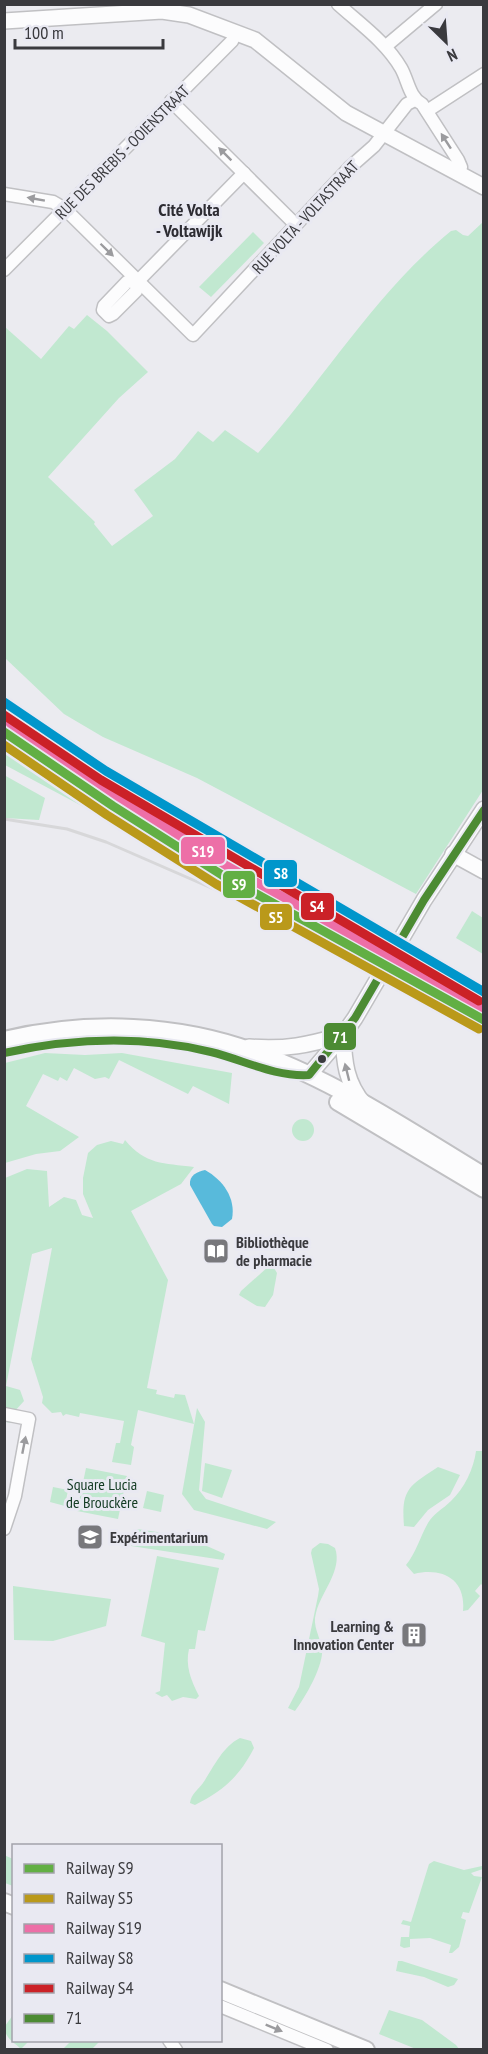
<svg xmlns="http://www.w3.org/2000/svg" width="488" height="2054" font-family="'PT Sans Narrow',sans-serif">
	<style>
		.green { fill: #c1e8d0 }
		.water { fill: #58badb }
		.lines { fill: none; stroke-linecap: round; stroke-linejoin: round }
		.minor-casing { stroke: #c0c0c3; stroke-width: 15 }
		.tertiary-casing { stroke: #c0c0c3; stroke-width: 18 }
		.secondary-casing { stroke: #c0c0c3; stroke-width: 20 }
		.minor { stroke: #fcfcfd; stroke-width: 12 }
		.tertiary { stroke: #fcfcfd; stroke-width: 15 }
		.secondary { stroke: #fcfcfd; stroke-width: 16 }
		.rail { stroke: #d7d7d9; stroke-width: 3 }
		.bus-1-casing { stroke: #e9e9f2; stroke-width: 12 }
		.bus-1 { stroke: #4c8b33; stroke-width: 8 }
		.rail-1-casing { stroke: #e9e9f2; stroke-width: 14 }
		.rail-2-casing { stroke: #e9e9f2; stroke-width: 14 }
		.rail-3-casing { stroke: #e9e9f2; stroke-width: 14 }
		.rail-4-casing { stroke: #e9e9f2; stroke-width: 14 }
		.rail-5-casing { stroke: #e9e9f2; stroke-width: 14 }
		.rail-1 { stroke: #62af44; stroke-width: 9 }
		.rail-2 { stroke: #ba991a; stroke-width: 9 }
		.rail-3 { stroke: #ed6fa7; stroke-width: 9 }
		.rail-4 { stroke: #0096cb; stroke-width: 9 }
		.rail-5 { stroke: #cb2127; stroke-width: 9 }
		.oneway { fill: #9b9b9e }
		.bus-dot { fill: #3a3a3e; stroke: #e9e9f2; stroke-width: 2 }
		.labels { text-anchor: middle; stroke-width: 6; stroke-linejoin: round; paint-order: stroke }
		.street-label { font-size: 16px; fill: #3a3a3e; stroke: #e9e9f2 }
		.poi-label { font-size: 16px; font-weight: bold; fill: #3a3a3e; stroke: #e9e9f2; text-anchor: start }
		.park-label { font-size: 16px; fill: #133b23; stroke: #e9e9f2 }
		.neighbourhood-label { font-size: 18px; font-weight: bold; fill: #2d2c33; stroke: #e9e9f2 }
		.line-badge { stroke: #e9e9f2; stroke-width: 2 }
		.badge-label { font-size: 16px; text-anchor: middle; font-weight: bold; fill: #fff }
	</style>
	<rect width="100%" height="100%" fill="#ebebf0"/>
	<g class="green">
		<path d="M 483,222 L 483,790 L 416,894 L 197,778 L 103,737 L 64,714 L 5,658 L 5,327 L 41,359 L 69,326 L 74,329 L 87,315 L 107,331 L 148,372 L 119,398 L 48,477 L 95,522 L 94,524 L 112,546 L 153,516 L 134,490 L 175,459 L 198,431 L 213,442 L 225,430 L 258,453 C 323,381 375,293 451,231 L 456,230 L 463,235 L 468,236 Z"/>
		<polygon points="253,232 264,243 211,297 199,287"/>
		<polygon points="5,750 95,813 5,765"/>
		<polygon points="4,775 45,798 39,820 5,818"/>
		<polygon points="472,911 483,918 483,954 456,938"/>
		<polygon points="45,1053 85,1055 122,1053 232,1073 229,1104 193,1086 188,1094 119,1060 109,1079 105,1077 95,1079 74,1068 67,1081 60,1077 58,1081 43,1074 26,1106 79,1137 60,1151 36,1154 5,1163 5,1063"/>
		<circle cx="303" cy="1130" r="11"/>
		<path d="M 125,1140 C 146,1165 163,1163 194,1167 L 181,1184 L 131,1211 L 168,1280 L 147,1388 L 157,1390 L 156,1394 L 174,1398 L 175,1394 L 185,1395 L 194,1424 L 138,1410 L 131,1445 L 134,1447 L 131,1465 L 112,1462 L 116,1443 L 120,1443 L 124,1421 L 80,1413 L 79,1417 L 66,1414 L 63,1416 L 61,1412 L 52,1413 L 42,1403 L 43,1397 L 31,1359 L 52,1248 L 32,1254 L 6,1386 L 20,1390 L 24,1401 L 14,1412 L 11,1423 L 5,1422 L 5,1178 L 27,1169 L 47,1171 L 49,1207 L 64,1197 L 76,1200 L 82,1215 L 93,1218 L 83,1194 L 83,1178 L 88,1153 L 97,1145 L 111,1141 L 123,1144 Z"/>
		<polygon points="269,1266 274,1268 277,1273 273,1295 265,1307 257,1306 239,1295 241,1291"/>
		<polygon points="197,1408 205,1422 199,1490 206,1499 276,1522 267,1529 194,1510 182,1494"/>
		<path d="M 476,1451 L 483,1451 L 483,1586 L 481,1584 L 475,1591 L 480,1596 L 468,1610 L 463,1611 C 466,1579 442,1567 414,1574 L 406,1565 C 416,1553 420,1537 428,1523 C 434,1513 443,1509 451,1501 C 464,1489 474,1468 476,1451 Z"/>
		<polygon points="205,1463 232,1470 222,1498 202,1491"/>
		<path d="M 438,1467 L 460,1475 L 450,1495 L 428,1510 L 414,1527 L 404,1526 C 401,1489 409,1486 438,1467 Z"/>
		<polygon points="86,1468 127,1476 118,1519 77,1511"/>
		<polygon points="53,1487 68,1490 65,1506 50,1502"/>
		<polygon points="147,1491 164,1495 161,1512 143,1508"/>
		<polygon points="137,1529 184,1536 225,1554 223,1560 131,1546"/>
		<path d="M 320,1543 L 328,1544 L 335,1548 C 343,1570 321,1592 316,1613 C 312,1626 320,1636 322,1649 C 324,1665 305,1698 295,1711 L 288,1708 L 299,1687 L 318,1596 L 319,1589 L 311,1553 L 312,1549 Z"/>
		<path d="M 157,1556 L 219,1568 L 205,1631 L 198,1630 L 195,1649 L 189,1649 C 185,1665 191,1681 199,1696 L 196,1699 L 183,1697 L 172,1701 L 167,1695 L 162,1697 L 155,1693 L 160,1691 L 165,1643 L 141,1636 Z"/>
		<polygon points="13,1586 111,1599 106,1626 53,1641 14,1640"/>
		<path d="M 240,1738 L 251,1741 L 254,1748 C 239,1777 224,1790 195,1805 L 190,1803 C 191,1794 198,1790 203,1783 C 214,1767 222,1747 240,1738 Z"/>
		<polygon points="4,1855 13,1859 13,1886 5,1883"/>
		<polygon points="434,1861 464,1870 482,1866 483,1869 471,1873 474,1876 482,1877 469,1913 463,1912 461,1918 466,1920 459,1947 452,1953 449,1953 451,1945 430,1938 410,1939 410,1947 404,1948 400,1946 401,1937 409,1937 410,1926 401,1924 403,1920 411,1922 429,1864"/>
		<polygon points="398,1961 402,1961 458,1979 454,1985 448,1987 424,1977 396,1971"/>
		<polygon points="389,2010 422,2020 456,2045 459,2049 416,2049 379,2034"/>
		<path d="M 13,2015 L 14,2040 L 29,2041 L 21,2049 C 14,2042 4,2038 5,2026 Z"/>
		<polygon points="71,2041 71,2040 100,2041 92,2049 63,2049"/>
	</g>
	<path class="water" d="M 205,1170 C 223,1180 236,1198 232,1219 L 222,1227 L 214,1226 L 212,1224 L 190,1185 C 189,1175 197,1172 205,1170 Z"/>
	<g class="lines">
		<defs>
			<g id="minor">
				<path d="M 338,4 C 360,24 386,42 401,68 C 408,80 409,97 422,104 L 458,160 L 461,167 L 459,172"/>
				<polyline points="386,46 436,4"/>
				<polyline points="171,101 296,225"/>
				<polyline points="427,111 484,74"/>
				<polyline points="4,194 53,202 65,209 193,335 349,168 374,146 407,104 415,100"/>
				<polyline points="4,270 232,41 236,32"/>
				<polyline points="138,281 127,282 104,306 103,310 109,316 113,314 136,291 138,281 244,173"/>
				<polyline points="4,1414 29,1419 15,1496 4,1529"/>
				<polyline points="220,2006 327,2050"/>
				<polyline points="169,2040 176,2050"/>
			</g>
			<g id="tertiary">
				<polyline points="4,21 162,11 189,15 255,40 346,113 484,187"/>
				<polyline points="453,854 484,871"/>
				<path d="M 343,1035 C 344,1062 346,1083 364,1104"/>
				<path d="M 249,1047 C 286,1050 308,1045 343,1035"/>
				<polyline points="309,1075 343,1035 355,1018 424,900 484,809"/>
			</g>
			<g id="secondary">
				<path d="M 4,1040 C 88,1020 179,1023 260,1054 C 339,1083 411,1132 484,1176"/>
				<polyline points="338,1102 484,1189"/>
				<polyline points="4,1902 14,1906"/>
				<polyline points="220,1990 366,2050"/>
			</g>
		</defs>
		<use href="#minor" class="minor-casing"/>
		<use href="#tertiary" class="tertiary-casing"/>
		<use href="#secondary" class="secondary-casing"/>
		<use href="#minor" class="minor"/>
		<use href="#tertiary" class="tertiary"/>
		<use href="#secondary" class="secondary"/>
		<polyline class="rail" points="4,819 67,829 106,842 303,928"/>
		<defs>
			<path id="bus-1" d="M 4,1053 C 73,1038 142,1035 211,1052 C 244,1060 274,1077 309,1075 L 355,1018 L 424,900 L 484,810"/>
		</defs>
		<use href="#bus-1" class="bus-1-casing"/>
		<use href="#bus-1" class="bus-1"/>
		<defs>
			<polyline id="rail-1" points="4,732 113,806 222,875 484,1020"/>
			<polyline id="rail-2" points="4,745 107,815 216,884 479,1029"/>
			<polyline id="rail-3" points="10,723 119,797 227,866 484,1008"/>
			<polyline id="rail-4" points="4,702 106,771 484,992"/>
			<polyline id="rail-5" points="4,715 101,780 479,1001"/>
		</defs>
		<use href="#rail-1" class="rail-1-casing"/>
		<use href="#rail-2" class="rail-2-casing"/>
		<use href="#rail-3" class="rail-3-casing"/>
		<use href="#rail-4" class="rail-4-casing"/>
		<use href="#rail-5" class="rail-5-casing"/>
		<use href="#rail-1" class="rail-1"/>
		<use href="#rail-2" class="rail-2"/>
		<use href="#rail-3" class="rail-3"/>
		<use href="#rail-4" class="rail-4"/>
		<use href="#rail-5" class="rail-5"/>
	</g>
	<defs><path id="oneway-solid" d="M-6-.8H1V-3.2L6.5 0L1 3.2V.8H-6Z" transform="scale(1.5)"/></defs>
	<g class="oneway">
		<use href="#oneway-solid" transform="translate(446 141) rotate(-123)"/>
		<use href="#oneway-solid" transform="translate(225 154) rotate(-135)"/>
		<use href="#oneway-solid" transform="translate(36 199) rotate(-170)"/>
		<use href="#oneway-solid" transform="translate(107 250) rotate(44)"/>
		<use href="#oneway-solid" transform="translate(347 1072) rotate(-104)"/>
		<use href="#oneway-solid" transform="translate(24 1445) rotate(-79)"/>
		<use href="#oneway-solid" transform="translate(274 2028) rotate(22)"/>
	</g>
	<defs>
		<symbol id="library-square" viewBox="-11 -11 22 22"><rect x="-9" y="-9" width="18" height="18" rx="4" fill="#78787c" stroke="#e9e9f2"/><path d="M-6-4Q-3-5.5-.7-3.5V5Q-3 3-6 4ZM6-4Q3-5.5 .7-3.5V5Q3 3 6 4Z" fill="#fff"/></symbol>
		<symbol id="university-square" viewBox="-11 -11 22 22"><rect x="-9" y="-9" width="18" height="18" rx="4" fill="#78787c" stroke="#e9e9f2"/><path d="M0-5L7-2L0 1L-7-2ZM-4 1L0 2.5L4 1V4Q0 6-4 4Z" fill="#fff"/></symbol>
		<symbol id="building-square" viewBox="-11 -11 22 22"><rect x="-9" y="-9" width="18" height="18" rx="4" fill="#78787c" stroke="#e9e9f2"/><path d="M-4-6H4V6H1V3H-1V6H-4ZM-2.5-4.3h1.7v1.8h-1.7ZM.8-4.3h1.7v1.8H.8ZM-2.5-1h1.7V.8h-1.7ZM.8-1h1.7V.8H.8Z" fill="#fff"/></symbol>
	</defs>
	<g fill-rule="evenodd">
		<use href="#library-square" x="201" y="1236" width="30" height="30"/>
		<use href="#university-square" x="75" y="1522" width="30" height="30"/>
		<use href="#building-square" x="399" y="1620" width="30" height="30"/>
	</g>
	<circle class="bus-dot" cx="322" cy="1059" r="5"/>
	<g class="labels">
		<g class="street-label">
			<text transform="translate(122 152) rotate(-45)" y="6">RUE DES BREBIS - OOIENSTRAAT</text>
			<text transform="translate(305 217) rotate(-47)" y="6">RUE VOLTA - VOLTASTRAAT</text>
		</g>
		<g class="poi-label">
			<text x="236" y="1248">Bibliothèque<tspan x="236" dy="18">de pharmacie</tspan></text>
			<text x="110" y="1543">Expérimentarium</text>
			<text x="394" y="1632" text-anchor="end">Learning &amp;<tspan x="394" dy="18">Innovation Center</tspan></text>
		</g>
		<g class="park-label">
			<text x="102" y="1490">Square Lucia<tspan x="102" dy="18">de Brouckère</tspan></text>
		</g>
		<g class="neighbourhood-label">
			<text x="189" y="216">Cité Volta<tspan x="189" dy="21">- Voltawijk</tspan></text>
		</g>
	</g>
	<g class="line-badge">
		<rect x="180" y="836" width="46" height="29" rx="6" fill="#ed6fa7"/>
		<rect x="263" y="859" width="35" height="29" rx="6" fill="#0096cb"/>
		<rect x="222" y="870" width="34" height="29" rx="6" fill="#62af44"/>
		<rect x="300" y="892" width="35" height="29" rx="6" fill="#cb2127"/>
		<rect x="259" y="903" width="34" height="28" rx="6" fill="#ba991a"/>
		<rect x="323" y="1022" width="34" height="29" rx="6" fill="#4c8b33"/>
	</g>
	<g class="badge-label">
		<text x="203" y="857">S19</text>
		<text x="281" y="879">S8</text>
		<text x="239" y="890">S9</text>
		<text x="317" y="912">S4</text>
		<text x="276" y="923">S5</text>
		<text x="340" y="1043">71</text>
	</g>
	<rect width="488" height="2054" fill="none" stroke="#3a3a3e" stroke-width="12"/>
	<rect x="12" y="1844" width="210" height="198" fill="#e9e9f2" stroke="#a3a3aa" stroke-width="1.5"/>
	<rect x="24" y="1864" width="30" height="9" fill="#62af44" stroke="#a3a3aa" stroke-width="1.5"/>
	<text x="66" y="1874" font-size="18" fill="#3a3a3e">Railway S9</text>
	<rect x="24" y="1894" width="30" height="9" fill="#ba991a" stroke="#a3a3aa" stroke-width="1.5"/>
	<text x="66" y="1904" font-size="18" fill="#3a3a3e">Railway S5</text>
	<rect x="24" y="1924" width="30" height="9" fill="#ed6fa7" stroke="#a3a3aa" stroke-width="1.5"/>
	<text x="66" y="1934" font-size="18" fill="#3a3a3e">Railway S19</text>
	<rect x="24" y="1954" width="30" height="9" fill="#0096cb" stroke="#a3a3aa" stroke-width="1.5"/>
	<text x="66" y="1964" font-size="18" fill="#3a3a3e">Railway S8</text>
	<rect x="24" y="1984" width="30" height="9" fill="#cb2127" stroke="#a3a3aa" stroke-width="1.5"/>
	<text x="66" y="1994" font-size="18" fill="#3a3a3e">Railway S4</text>
	<rect x="24" y="2014" width="30" height="9" fill="#4c8b33" stroke="#a3a3aa" stroke-width="1.5"/>
	<text x="66" y="2024" font-size="18" fill="#3a3a3e">71</text>
	<g transform="translate(446 42) rotate(155)" stroke="#e9e9f2" stroke-width="4.5" paint-order="stroke">
	<path d="M0-4.5L10 22L0 15L-10 22Z" fill="#3a3a3e"/>
	<text y="-9" font-size="16" font-weight="bold" text-anchor="middle" fill="#3a3a3e">N</text>
	</g>
	<path d="M15 39v9h148v-9" fill="none" stroke="#3a3a3e" stroke-width="3"/>
	<text x="24" y="39" font-size="18" fill="#3a3a3e" stroke="#e9e9f2" stroke-width="4.5" paint-order="stroke">100 m</text>
</svg>
